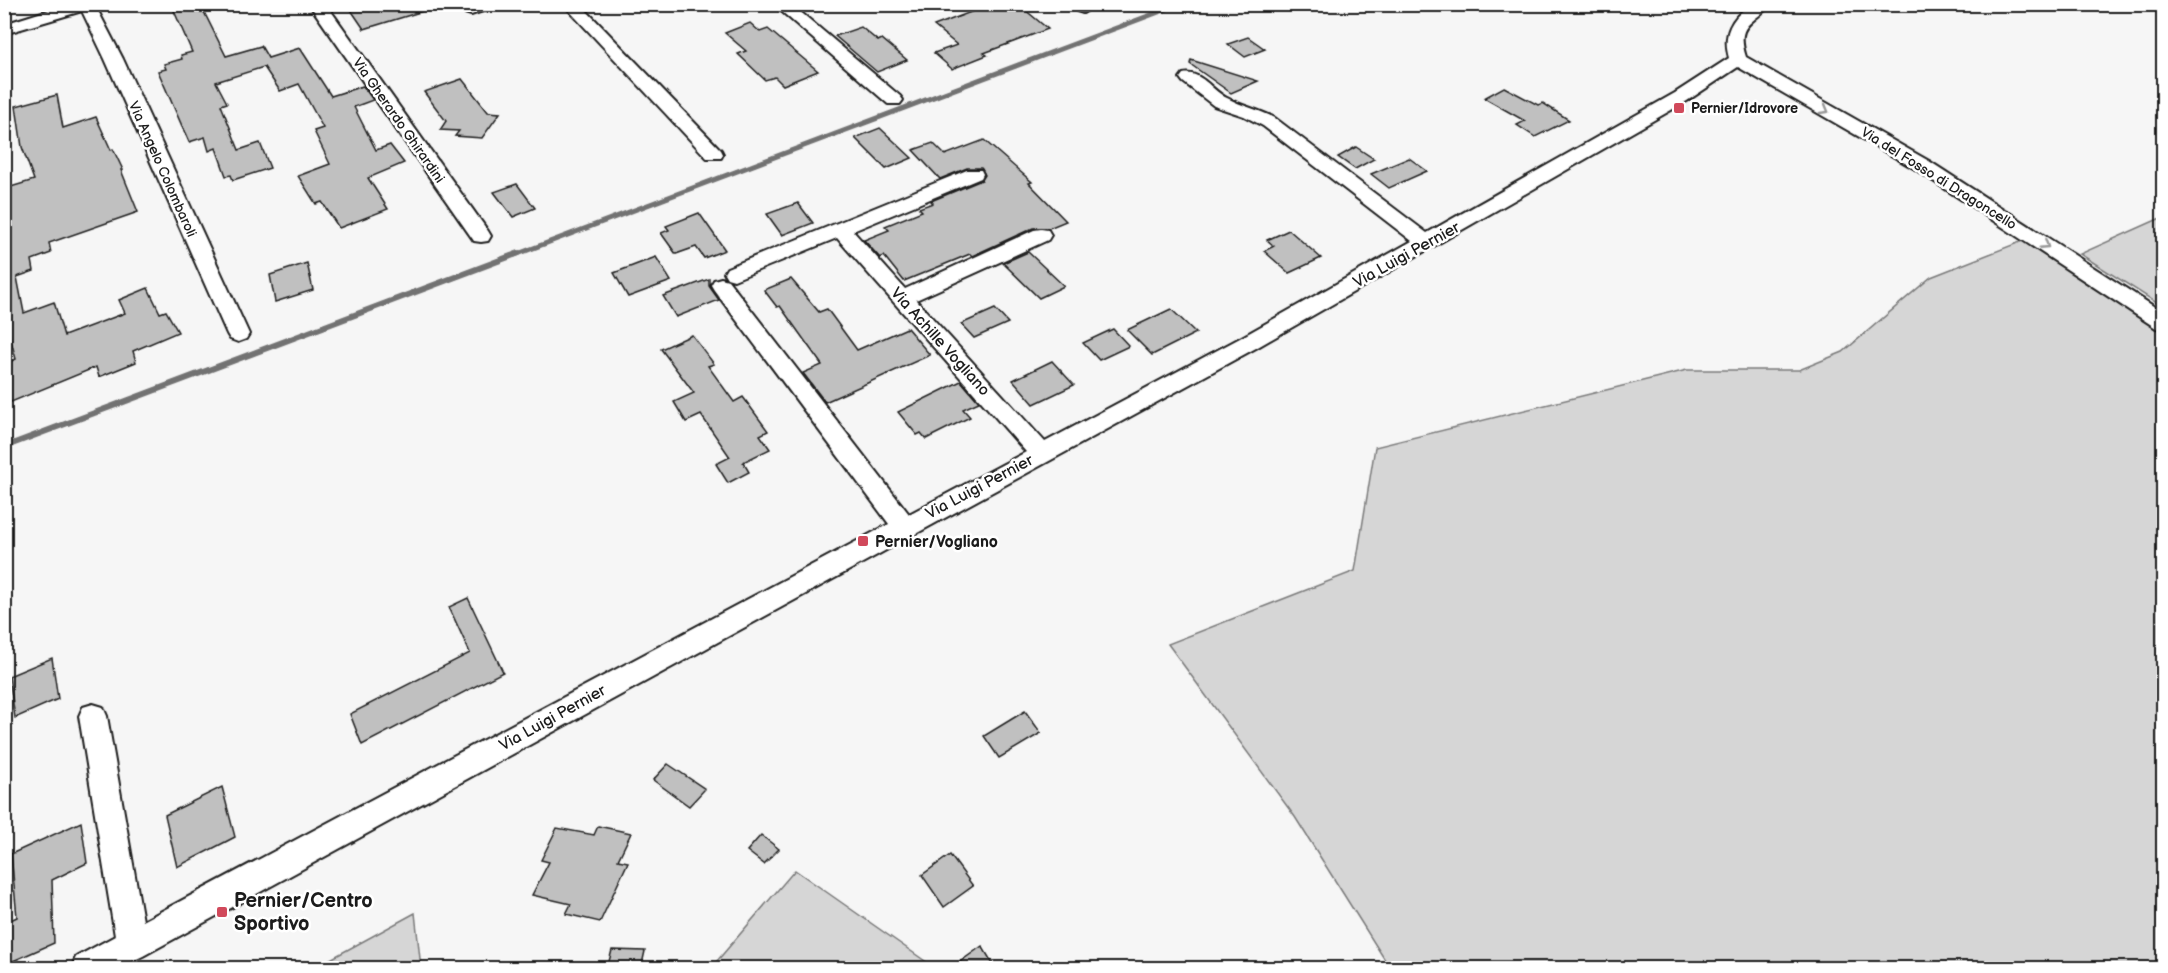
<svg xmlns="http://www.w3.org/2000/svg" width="2168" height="973" font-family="'Balsamiq Sans',sans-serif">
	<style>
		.green { fill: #d6d6d6; stroke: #797979; stroke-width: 1.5 }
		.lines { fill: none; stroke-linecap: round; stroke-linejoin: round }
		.stream-far1 { stroke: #727272; stroke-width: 5 }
		.stream { stroke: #727272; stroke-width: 6 }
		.building { fill: #c0c0c0; stroke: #1c1c1c; stroke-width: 1.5 }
		.minor-casing { stroke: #1c1c1c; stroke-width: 4 }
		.minor { fill: #fff; fill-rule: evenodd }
		.oneway { stroke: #999 }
		.poi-dot { fill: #d1495b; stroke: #fff; stroke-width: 2 }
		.labels { text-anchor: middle; stroke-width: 5; stroke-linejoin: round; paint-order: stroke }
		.far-poi-label { font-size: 14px; font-weight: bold; fill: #1c1c1c; stroke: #fff; text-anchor: start }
		.far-street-label { font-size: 14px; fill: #1c1c1c; stroke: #fff }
		.street-label { font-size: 16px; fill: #1c1c1c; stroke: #fff }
		.poi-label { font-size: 16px; font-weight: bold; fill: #1c1c1c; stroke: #fff; text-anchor: start }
		.near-poi-label { font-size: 20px; font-weight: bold; fill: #1c1c1c; stroke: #fff; text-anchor: start }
	</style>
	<rect width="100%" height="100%" fill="#f6f6f6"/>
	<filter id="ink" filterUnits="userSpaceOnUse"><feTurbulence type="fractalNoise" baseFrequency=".0167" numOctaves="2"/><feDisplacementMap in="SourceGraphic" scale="12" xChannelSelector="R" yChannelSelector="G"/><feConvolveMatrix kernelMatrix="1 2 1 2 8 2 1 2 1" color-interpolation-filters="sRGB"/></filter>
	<g filter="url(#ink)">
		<g class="green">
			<polygon points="2163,217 2163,307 2080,254"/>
			<polygon points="2025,240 2163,331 2163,968 1390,968 1295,817 1168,644 1355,571 1375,447 1687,370 1799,370 1843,352 1931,277"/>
			<polygon points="795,870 935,968 711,968"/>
			<polygon points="415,913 421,968 314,968"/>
		</g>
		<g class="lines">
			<polyline class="stream-far1" points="515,255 1180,4"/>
			<polyline class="stream" points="4,447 519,253"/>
		</g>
		<g class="building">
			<polygon points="171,4 200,4 226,56 261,46 268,58 300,48 331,96 363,86 373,100 354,107 376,150 390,145 404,163 368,178 388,209 339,228 322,202 316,204 298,176 330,164 314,131 323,128 299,84 280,91 264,67 216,82 227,103 221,105 239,150 260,143 270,168 233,180 231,175 226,176 216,148 209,151 205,137 189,142 158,71 166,69 164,64 182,59 181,55 192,52"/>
			<polygon points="347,4 429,4 430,9 364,29"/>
			<polygon points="992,4 1018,4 1048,29 984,53 987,55 952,69 934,53 957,45 934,26"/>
			<polygon points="750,23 760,32 768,29 818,71 783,85 775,77 765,80 738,54 746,51 725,33"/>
			<polygon points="861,27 878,41 882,39 907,60 877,72 835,36"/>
			<polygon points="1248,37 1265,49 1245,57 1228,44"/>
			<polygon points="1191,60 1258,81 1231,93 1190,64"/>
			<polygon points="462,79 488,112 500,113 482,138 455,136 459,131 440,130 446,121 424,92"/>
			<polygon points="1504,87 1538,105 1543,103 1569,120 1535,137 1517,125 1525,121 1484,98"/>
			<polygon points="57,95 63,128 96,117 111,150 113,149 123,170 121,170 138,212 49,243 51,253 32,260 34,271 17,277 24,313 54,302 64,336 125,313 119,300 148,288 160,313 166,311 178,332 133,351 136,362 99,377 96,367 4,405 4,364 16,359 4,315 4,189 34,180 22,147 16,106"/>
			<polygon points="880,128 912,158 886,169 855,138"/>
			<polygon points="984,140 1032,182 1029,183 1066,221 1049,228 1033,228 972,256 970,254 904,281 884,256 880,258 864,240 889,230 885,226 922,211 919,208 933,203 931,201 982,180 985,175 981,168 967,168 940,179 913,150 933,143 945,155"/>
			<polygon points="1356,147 1374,159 1355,169 1338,157"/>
			<polygon points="1409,158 1427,171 1389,188 1371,174"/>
			<polygon points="517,184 535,208 513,217 494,192"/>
			<polygon points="798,203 813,223 782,235 767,214"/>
			<polygon points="699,213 725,250 704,258 696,247 676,254 661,233 669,230 666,226"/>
			<polygon points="1289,230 1321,258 1289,273 1264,251 1274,246 1267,240"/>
			<polygon points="1028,252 1064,286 1039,298 1003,263"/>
			<polygon points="656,257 671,281 628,297 614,273"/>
			<polygon points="307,263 313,290 275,302 270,275"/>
			<polygon points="709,279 709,286 719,300 676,317 663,296"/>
			<polygon points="791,279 819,312 827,309 857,350 907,328 930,355 825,402 803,373 822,365 780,306 777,307 764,290"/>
			<polygon points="995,309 1008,323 974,338 961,324"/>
			<polygon points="1171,309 1196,333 1152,355 1127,330"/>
			<polygon points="1113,329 1129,346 1099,360 1083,343"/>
			<polygon points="692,335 714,364 708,366 734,402 743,397 768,431 760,435 770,449 743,462 749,472 728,483 716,464 730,457 701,415 686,422 674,402 694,393 661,349"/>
			<polygon points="1052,361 1074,385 1034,404 1013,380"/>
			<polygon points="961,381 979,402 963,409 970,417 926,439 921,433 917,435 898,412"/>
			<polygon points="468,598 503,672 362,745 350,714 470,653 449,607"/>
			<polygon points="52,658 58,699 15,718 9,676"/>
			<polygon points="1025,711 1041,733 999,758 984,736"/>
			<polygon points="668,764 705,789 689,806 653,780"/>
			<polygon points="222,787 235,837 177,867 165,815"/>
			<polygon points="81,822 87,863 52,880 54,943 4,965 4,923 17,917 11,854"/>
			<polygon points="598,826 631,833 618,860 628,862 600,922 566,914 571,904 532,895 549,862 541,860 557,828 594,835"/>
			<polygon points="761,835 779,849 764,864 747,851"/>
			<polygon points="950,855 973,886 944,907 922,875"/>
			<polygon points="982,946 996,969 950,969"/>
			<polygon points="612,950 645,951 641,969 607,969"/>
		</g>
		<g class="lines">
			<defs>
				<g id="minor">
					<polygon points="68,4 95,5 123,59 249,334 246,339 238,342 230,339 227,334 105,59 82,11 4,34 4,24"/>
					<polygon points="309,4 326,4 488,231 491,236 488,241 481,242 474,241"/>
					<polygon points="459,4 497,4 495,7 471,15 465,13"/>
					<polygon points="563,4 580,4 721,150 723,154 721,158 707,158"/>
					<polygon points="773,4 791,4 900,96 903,100 900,104 888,104"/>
					<polygon points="1070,4 1089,4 1091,8 1083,13 1077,11"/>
					<path d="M 1751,4 L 1771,4 C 1753,25 1735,23 1746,57 L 1929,161 L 2164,313 L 2164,330 L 2156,328 L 1915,169 L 1738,67 L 1687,101 L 1256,348 L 143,956 L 118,968 L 71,968 L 76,957 L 115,936 L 79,716 L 83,707 L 93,704 L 103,707 L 107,716 L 143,921 L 889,524 L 714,290 L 711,285 L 714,280 L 721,278 L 728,280 L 909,514 L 1026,452 L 837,238 L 734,280 L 727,278 L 724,273 L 727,268 L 967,170 L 981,170 L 983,174 L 981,178 L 853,231 L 905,289 L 1034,230 L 1041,229 L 1048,230 L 1051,235 L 1048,240 L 916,300 L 1045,442 L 1240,338 L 1412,241 L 1263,126 L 1244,116 L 1214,106 L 1183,82 L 1180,78 L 1183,74 C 1201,70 1212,91 1227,98 C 1242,106 1260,110 1275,118 L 1427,233 L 1675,93 L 1729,58 C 1722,34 1731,18 1751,4 Z"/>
				</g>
			</defs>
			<use href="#minor" class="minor-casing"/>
			<use href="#minor" class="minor"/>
		</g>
		<defs><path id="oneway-chevron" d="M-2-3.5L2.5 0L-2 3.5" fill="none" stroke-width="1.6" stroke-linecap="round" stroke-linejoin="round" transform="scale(1.5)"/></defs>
		<g class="oneway">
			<use href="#oneway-chevron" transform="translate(1825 110) rotate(30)"/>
			<use href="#oneway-chevron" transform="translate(2045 245) rotate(33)"/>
		</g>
	</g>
	<g class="poi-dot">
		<rect x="1673" y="102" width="12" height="12" rx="3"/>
		<rect x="857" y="535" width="12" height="12" rx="3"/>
		<rect x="216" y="906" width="12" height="12" rx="3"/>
	</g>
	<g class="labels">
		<g class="far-poi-label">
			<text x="1691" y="113">Pernier/Idrovore</text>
		</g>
		<g class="far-street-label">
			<text transform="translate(399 120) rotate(55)" y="5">Via Gherardo Ghirardini</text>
			<text transform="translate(163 169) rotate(66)" y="5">Via Angelo Colombaroli</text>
			<text transform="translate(1939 178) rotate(32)" y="5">Via del Fosso di Dragoncello</text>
		</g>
		<g class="street-label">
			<text transform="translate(1406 254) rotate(-29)" y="6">Via Luigi Pernier</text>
			<text transform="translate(941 341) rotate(48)" y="6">Via Achille Vogliano</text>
			<text transform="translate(979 486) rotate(-28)" y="6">Via Luigi Pernier</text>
			<text transform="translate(552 717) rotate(-29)" y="6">Via Luigi Pernier</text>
		</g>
		<g class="poi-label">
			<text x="875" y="547">Pernier/Vogliano</text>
		</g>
		<g class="near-poi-label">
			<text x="234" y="907">Pernier/Centro<tspan x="234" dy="23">Sportivo</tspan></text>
		</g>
	</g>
	<rect width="2168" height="973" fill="none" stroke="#fff" stroke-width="24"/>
	<rect x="12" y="12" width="2144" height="949" fill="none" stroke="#1c1c1c" stroke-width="2" filter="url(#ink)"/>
</svg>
